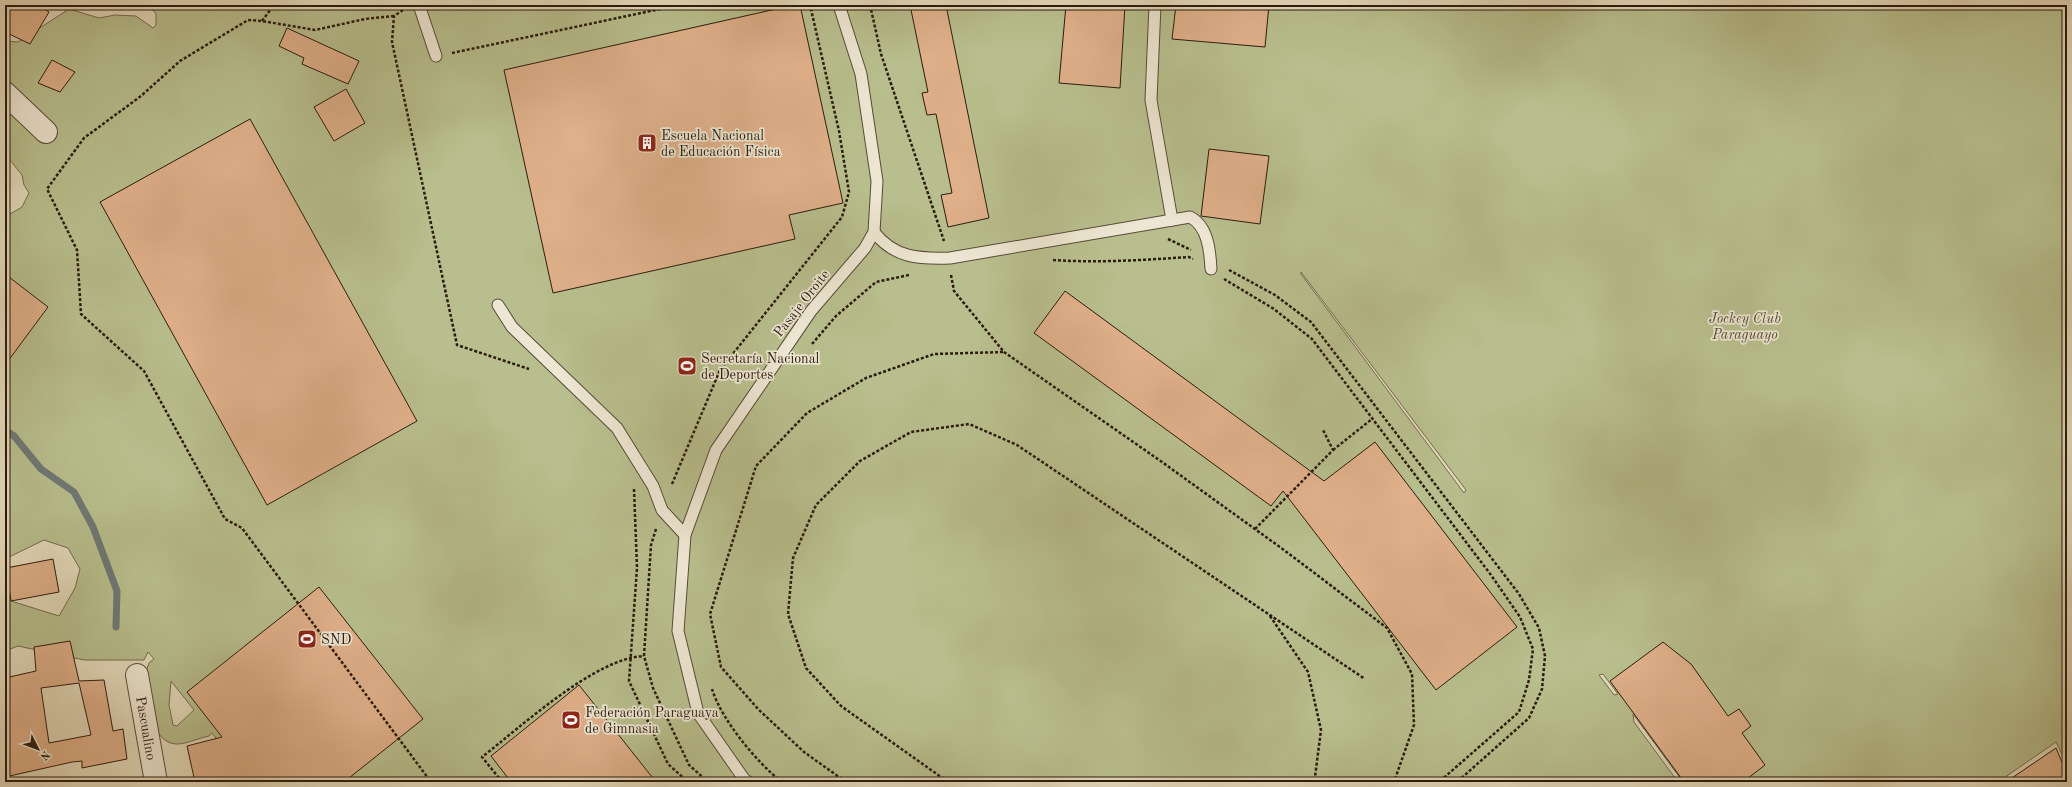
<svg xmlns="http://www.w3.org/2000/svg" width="2072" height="787" font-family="'Old Standard TT',serif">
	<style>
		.green { fill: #b8be8d; stroke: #726c4e; fill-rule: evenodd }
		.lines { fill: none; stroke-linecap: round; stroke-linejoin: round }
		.stream { stroke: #6f7976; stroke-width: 7 }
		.building { fill: #dfb08a; stroke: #2b1b0e; fill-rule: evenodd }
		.service-casing { stroke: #594a39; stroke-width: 13 }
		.minor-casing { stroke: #594a39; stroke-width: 24 }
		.path { stroke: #2b1b0e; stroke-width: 2.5; stroke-dasharray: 3 2; stroke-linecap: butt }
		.service { stroke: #ede6d2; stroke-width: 11 }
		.minor { stroke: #ede6d2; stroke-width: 22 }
		.labels { text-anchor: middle; stroke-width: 3.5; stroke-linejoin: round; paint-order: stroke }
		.poi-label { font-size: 14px; fill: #2b1b0e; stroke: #ede6d2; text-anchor: start }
		.street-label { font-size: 14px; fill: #2b1b0e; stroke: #ede6d2 }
		.park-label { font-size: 14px; font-style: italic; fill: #554c34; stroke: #ede6d2 }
	</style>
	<rect width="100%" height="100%" fill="#e3d9ba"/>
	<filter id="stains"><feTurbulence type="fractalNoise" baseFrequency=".005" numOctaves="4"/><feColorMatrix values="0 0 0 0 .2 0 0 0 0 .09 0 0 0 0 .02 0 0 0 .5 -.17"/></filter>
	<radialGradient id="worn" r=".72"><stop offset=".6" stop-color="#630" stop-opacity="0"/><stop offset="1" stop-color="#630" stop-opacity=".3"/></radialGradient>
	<path class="green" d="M 149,5 L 2067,5 L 2067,764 L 2056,742 L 1998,782 L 1683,782 L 1633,714 L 1634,722 L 1678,782 L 250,782 L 212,733 L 209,736 C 186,741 172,754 156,730 L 146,672 L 149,663 L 154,659 L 148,652 L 144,660 L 84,660 L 18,646 L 5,651 L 5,582 L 8,581 L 11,601 L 59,616 L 75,588 L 80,569 L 68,548 L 44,540 L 5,559 L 5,217 L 22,207 L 29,193 L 24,185 L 22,175 L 10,160 L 9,148 L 5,138 L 5,41 L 18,42 L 69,9 L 99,18 L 115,15 L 136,16 L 153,28 L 156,25 L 156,14 ZM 1301,272 L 1466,490 L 1464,493 L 1301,274 ZM 1603,674 L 1618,694 L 1614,695 L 1599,675 ZM 171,681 L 194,710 L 177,726 L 173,725 L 169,705 Z"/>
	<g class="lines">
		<polyline class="stream" points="5,430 14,436 41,469 74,492 93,527 117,591 116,627"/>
	</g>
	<g class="building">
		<polygon points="5,5 38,5 49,12 30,44 5,32"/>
		<polygon points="794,5 800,5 843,203 789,215 795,239 553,293 504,70"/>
		<polygon points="910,5 946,5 989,218 948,227 941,195 952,193 936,114 927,115 922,93 928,92"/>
		<polygon points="1066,5 1125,5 1120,88 1059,83"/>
		<polygon points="1176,5 1269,5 1265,47 1172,39"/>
		<polygon points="287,28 359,61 348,84 302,64 304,58 279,46"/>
		<polygon points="52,60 75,72 60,92 38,83"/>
		<polygon points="346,89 365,123 334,141 314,107"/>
		<polygon points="250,119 417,421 267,505 100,202"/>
		<polygon points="1209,149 1269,156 1260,224 1201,216"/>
		<polygon points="5,274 48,307 5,365"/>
		<polygon points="1065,291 1324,481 1375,442 1517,627 1436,690 1283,491 1271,506 1034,333"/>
		<polygon points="53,559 59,592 11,601 6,568"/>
		<polygon points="319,587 423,719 344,782 195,782 187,746 222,737 187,692"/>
		<path d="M 70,641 L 79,681 L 104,680 L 113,731 L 123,729 L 127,759 L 82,768 L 82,761 L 72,762 L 5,777 L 5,678 L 36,671 L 34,647 ZM 79,683 L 91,735 L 49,743 L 41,688 Z"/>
		<polygon points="1663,642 1691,664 1728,716 1739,709 1751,726 1742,733 1765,765 1743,782 1684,782 1610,681"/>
		<polygon points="579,685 656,782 511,782 491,756"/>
		<polygon points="2056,748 2067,774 2067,782 2006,782"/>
	</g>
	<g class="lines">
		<defs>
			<g id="service">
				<polyline points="419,5 436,56"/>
				<polyline points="1155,5 1151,100 1172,220"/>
				<path d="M 874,232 C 894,258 919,259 950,258 L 1190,217 C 1208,226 1210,251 1211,269"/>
				<polyline points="498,305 512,327 617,428 653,486 662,510 685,535"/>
				<polyline points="748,782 744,779 698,713 678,631 685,535 716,450 811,311 865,248 874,232 877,181 861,74 839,5"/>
			</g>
			<g id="minor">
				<polyline points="5,93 46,132"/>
				<path id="s1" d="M 137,675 L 156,782"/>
			</g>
		</defs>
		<use href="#service" class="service-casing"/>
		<use href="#minor" class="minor-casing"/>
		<g class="path">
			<polyline points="870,5 881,54 944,241"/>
			<polyline points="403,10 394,16 392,42 457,345 529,369"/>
			<polyline points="394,16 365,19 315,30 262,21 248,20 180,61 141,96 84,138 47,189 77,250 81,314 144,371 225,519 242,528 431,782"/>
			<polyline points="262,21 274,5"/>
			<polyline points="452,53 679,5"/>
			<polyline points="1168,239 1191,250"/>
			<path d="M 1053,260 C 1098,263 1144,260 1189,257 L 1193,259"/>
			<polyline points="1229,270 1275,295 1311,322 1519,594 1539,628 1545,656 1542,689 1529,718 1457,782"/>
			<polyline points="951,275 954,291 1004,352 1162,462 1284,550 1387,628 1412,674 1414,725 1394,782"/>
			<polyline points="1224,279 1274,309 1312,339 1491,575 1520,617 1533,649 1529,680 1519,712 1439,782"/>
			<polyline points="812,344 836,316 876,282 909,275"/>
			<polyline points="1333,450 1372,419"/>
			<polyline points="672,484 720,370 842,217 849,192 839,131 810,5"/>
			<polyline points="634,489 637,568 629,681 668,764 688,782"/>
			<polyline points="656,529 651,545 644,656 653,688 689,765 708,782"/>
			<polyline points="1255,529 1333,450 1323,430"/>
			<polyline points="1270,616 1308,672 1321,730 1315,777 1312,782"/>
			<path d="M 712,689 C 721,719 757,763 782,782"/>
			<path d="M 499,778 L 482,757 C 522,726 595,658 644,656"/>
			<polyline points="494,782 499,778 503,782"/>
			<polyline points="846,782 804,752 758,709 721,667 710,614 756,466 807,413 866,378 934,354 1003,352"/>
			<polyline points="948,782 841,706 806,668 788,614 793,558 816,505 860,461 911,432 969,424 1017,445 1365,679"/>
		</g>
		<use href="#service" class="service"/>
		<use href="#minor" class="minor"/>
	</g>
	<defs>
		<symbol id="building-square" viewBox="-11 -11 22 22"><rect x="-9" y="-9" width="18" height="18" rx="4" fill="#8f2418" stroke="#ede6d2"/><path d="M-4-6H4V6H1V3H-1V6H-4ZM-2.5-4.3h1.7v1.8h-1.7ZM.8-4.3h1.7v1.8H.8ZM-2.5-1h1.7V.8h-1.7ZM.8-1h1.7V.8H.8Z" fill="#fff"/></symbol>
		<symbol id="stadium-square" viewBox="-11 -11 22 22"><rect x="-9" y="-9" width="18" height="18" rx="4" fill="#8f2418" stroke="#ede6d2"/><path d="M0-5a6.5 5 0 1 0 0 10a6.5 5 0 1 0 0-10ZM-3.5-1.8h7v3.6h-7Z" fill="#fff"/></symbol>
	</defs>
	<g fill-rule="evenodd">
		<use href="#building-square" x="636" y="132" width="22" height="22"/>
		<use href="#stadium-square" x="676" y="355" width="22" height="22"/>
		<use href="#stadium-square" x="296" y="628" width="22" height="22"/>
		<use href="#stadium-square" x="560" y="709" width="22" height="22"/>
	</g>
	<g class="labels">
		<g class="poi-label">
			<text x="661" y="140">Escuela Nacional<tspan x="661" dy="16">de Educación Física</tspan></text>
			<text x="701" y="363">Secretaría Nacional<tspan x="701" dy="16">de Deportes</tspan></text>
			<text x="321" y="644">SND</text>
			<text x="585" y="717">Federación Paraguaya<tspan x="585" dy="16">de Gimnasia</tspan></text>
		</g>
		<g class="street-label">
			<text transform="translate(801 303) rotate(-52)" y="5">Pasaje Oroite</text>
			<text dy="5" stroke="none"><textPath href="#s1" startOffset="54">Pascualino</textPath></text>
		</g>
		<g class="park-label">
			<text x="1745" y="323">Jockey Club<tspan x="1745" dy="16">Paraguayo</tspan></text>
		</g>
	</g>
	<rect width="2072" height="787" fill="none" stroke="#e3d9ba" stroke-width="20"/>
	<rect x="6" y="6" width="2060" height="775" fill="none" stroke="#2b1b0e" stroke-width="2"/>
	<rect x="10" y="10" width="2052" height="767" fill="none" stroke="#2b1b0e"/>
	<g transform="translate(38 749) rotate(132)" stroke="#ede6d2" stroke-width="3" paint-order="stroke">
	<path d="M0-3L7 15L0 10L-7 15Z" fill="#2b1b0e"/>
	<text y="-6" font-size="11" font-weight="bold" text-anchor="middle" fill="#2b1b0e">N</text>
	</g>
	<rect width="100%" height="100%" filter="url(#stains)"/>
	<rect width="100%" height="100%" fill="url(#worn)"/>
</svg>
